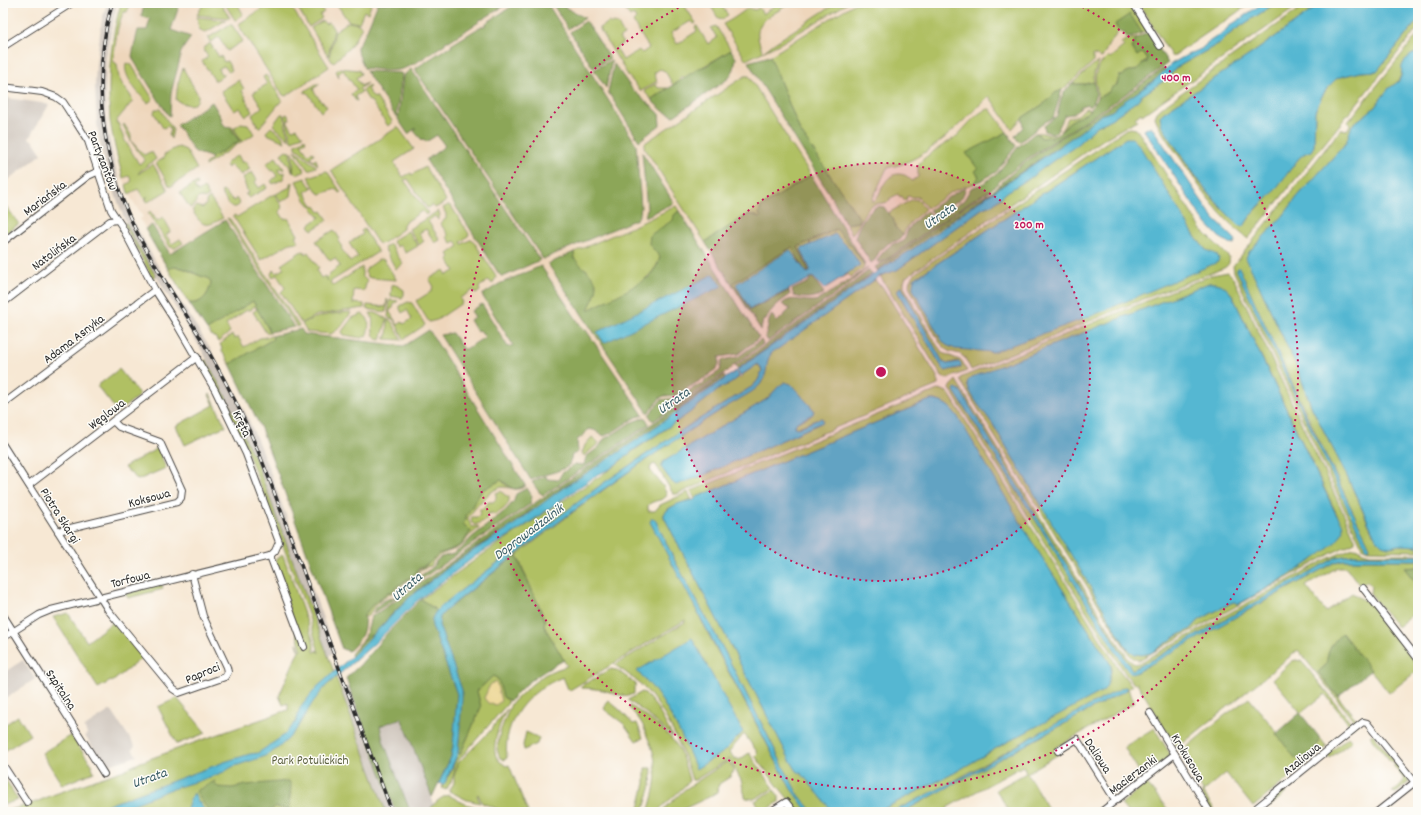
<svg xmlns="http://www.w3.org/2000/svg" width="1421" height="815" font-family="Dekko,sans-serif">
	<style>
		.built { fill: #eed6bb }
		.industrial { fill: #ccc2b9 }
		.green { fill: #b0c063; stroke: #6e7647; fill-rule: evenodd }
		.forest { fill: #8ca659; stroke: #5c6842 }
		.sand { fill: #eeda9e; stroke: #8c8264 }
		.water { fill: #54b7d2; stroke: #40717e }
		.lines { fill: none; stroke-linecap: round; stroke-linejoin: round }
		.minor-casing { stroke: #4a4744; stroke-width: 8 }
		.minor { stroke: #fff; stroke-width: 6 }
		.rail-casing { stroke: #2b2b2b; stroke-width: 3.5 }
		.rail { stroke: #fdfcf7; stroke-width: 2; stroke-dasharray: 6; stroke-linecap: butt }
		.ring { fill: none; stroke: #c2185b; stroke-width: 2; stroke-dasharray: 2 4 }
		.labels { text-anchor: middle; stroke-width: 3; stroke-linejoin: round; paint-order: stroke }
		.street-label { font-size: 13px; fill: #2b2b2b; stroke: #fdfcf7 }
		.park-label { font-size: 13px; fill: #5a5f3f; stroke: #fdfcf7 }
		.water-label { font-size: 14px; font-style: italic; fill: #395c65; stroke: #fdfcf7 }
		.centre { fill: #c2185b; stroke: #fdfcf7; stroke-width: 2 }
		.ring-label { font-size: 12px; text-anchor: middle; font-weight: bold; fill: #c2185b; stroke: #fdfcf7; stroke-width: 3; stroke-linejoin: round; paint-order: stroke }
	</style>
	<rect width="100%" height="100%" fill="#fdfcf7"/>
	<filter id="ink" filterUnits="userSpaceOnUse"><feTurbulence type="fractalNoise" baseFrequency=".025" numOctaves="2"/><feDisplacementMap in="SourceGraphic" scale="8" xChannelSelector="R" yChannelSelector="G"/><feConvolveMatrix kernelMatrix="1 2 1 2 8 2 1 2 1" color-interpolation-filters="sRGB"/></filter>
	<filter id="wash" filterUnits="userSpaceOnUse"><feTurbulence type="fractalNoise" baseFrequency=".012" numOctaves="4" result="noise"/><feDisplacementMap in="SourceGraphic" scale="16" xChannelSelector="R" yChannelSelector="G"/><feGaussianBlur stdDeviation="0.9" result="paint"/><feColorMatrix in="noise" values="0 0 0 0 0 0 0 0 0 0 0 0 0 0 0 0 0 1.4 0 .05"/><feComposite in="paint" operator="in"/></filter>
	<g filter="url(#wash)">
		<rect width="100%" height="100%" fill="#f7e8d4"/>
		<polygon class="built" points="121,3 1071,3 1130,14 1165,70 423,583 352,651 342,649 278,474 255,415 236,376 221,350 222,349 221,346 215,337 213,337 162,260 140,219 143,217 128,193 118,160 113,137 110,111 110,76 113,44"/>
		<g class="industrial">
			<polygon points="107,3 117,3 106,56 105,91 107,127 114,162 124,196 131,209 128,211 155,261 211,350 248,418 271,474 335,652 328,656 257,464 238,422 204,354 136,243 126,223 110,181 99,139 97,123 95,87 96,64 102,20"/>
			<polygon points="7,98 41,103 49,105 29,138 34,142 42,154 3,184"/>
			<polygon points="23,660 35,679 6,698 3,693 3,673"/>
			<polygon points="348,686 395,812 386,812 340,689"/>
			<polygon points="111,710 135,746 132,749 137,756 109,765 103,762 85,736 87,734 85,729 83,728"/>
			<polygon points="401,718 407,731 437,812 411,812 383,740 380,726"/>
		</g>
		<g class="green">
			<path d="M 121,3 L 129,3 L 127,12 L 124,12 C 116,26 116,44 113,61 L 117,64 C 118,70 118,76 120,80 C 124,89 131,93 133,102 L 131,103 L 117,120 L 116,123 L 118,123 L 124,139 L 139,164 L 145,161 L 131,141 L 123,125 L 124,124 L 131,135 L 131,141 L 144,155 L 150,152 L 152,152 L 156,159 L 140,171 L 138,174 L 153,164 L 168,190 L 148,202 L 146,201 L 147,196 L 145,200 L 138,189 L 129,194 L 128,193 L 126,185 L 132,181 L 129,176 L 123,178 C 118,160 113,141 110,121 C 107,85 110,38 121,3 Z"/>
			<polygon points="204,3 220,3 230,18 197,15"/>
			<polygon points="224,3 237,3 243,14 238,18 237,20 235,20"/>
			<polygon points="271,3 289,3 329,67 286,96 283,95 239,26 240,23"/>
			<polygon points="295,3 324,3 325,5 321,8 324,12 320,15 322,18 321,19 309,27"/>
			<polygon points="336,3 372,3 368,13 364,11 359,23 348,21"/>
			<path d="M 620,3 L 665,3 L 665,4 L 668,3 L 690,3 L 684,5 L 696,23 L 694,24 L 691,21 L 671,33 L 677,44 L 697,31 L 695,27 L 697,26 L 708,44 L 717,38 L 711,28 L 716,26 L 731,50 C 716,60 699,68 684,78 L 683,76 L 679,78 L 680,81 L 673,85 L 665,71 L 660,69 L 654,73 L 657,81 L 641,91 L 629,77 L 599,28 L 609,22 L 611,24 L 613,23 L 618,24 L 624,35 L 619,38 L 623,43 L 616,48 L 623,60 L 639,50 L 642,53 L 649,48 L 633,22 L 636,19 L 633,14 L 630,16 Z"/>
			<polygon points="709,3 724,3 721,5 728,15 723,19 718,18"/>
			<path d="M 779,3 L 790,3 C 768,19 748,21 763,52 L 773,44 L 836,3 L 848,3 L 781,43 L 746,60 L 723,24 C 730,21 740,14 748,8 L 755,10 L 759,8 L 763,14 Z"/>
			<path d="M 855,3 L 1130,3 L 1148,30 L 1142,33 L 1130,15 L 1115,25 L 1119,31 L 1109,44 L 1102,58 L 1093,55 L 1093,62 L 1076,78 L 1062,90 L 1055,93 L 1045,103 L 1022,118 L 1012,129 L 989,96 C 959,124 929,160 887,168 L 873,198 L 873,202 C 882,195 883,175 898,174 C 904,174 908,176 912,181 L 918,177 L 918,166 C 921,157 948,143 957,136 C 965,128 979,109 990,109 L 1007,132 L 967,153 L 979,170 L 976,173 L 979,177 L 973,184 L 955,190 L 927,208 L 918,197 L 910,197 L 909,196 L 906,197 L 907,199 L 905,201 L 902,196 L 900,197 L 898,194 L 889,199 L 890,201 C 882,205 877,202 871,206 C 862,213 860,226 852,234 L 846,224 L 858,222 L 800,131 L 770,56 Z"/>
			<polygon points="1145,3 1251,3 1172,57 1140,6"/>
			<path d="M 1286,3 L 1302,3 L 1142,115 L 1141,113 L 1135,118 L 1137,120 L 1104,139 L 906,277 L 904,282 L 904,287 L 937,345 L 943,353 L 962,361 L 967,371 L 947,379 L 942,377 L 880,276 L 897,270 L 983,208 L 994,204 L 1007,192 L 1030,178 L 1054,160 L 1073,148 L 1097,126 L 1108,121 L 1137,101 L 1141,96 L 1168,78 L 1176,68 L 1220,43 L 1226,37 L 1235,30 L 1270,7 L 1274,5 L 1276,6 L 1285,5 ZM 901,286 L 943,362 L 947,364 L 957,361 L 961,367 L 958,369 L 943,369 L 897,291 Z"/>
			<path d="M 1308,3 L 1322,3 L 1254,52 L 1163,113 L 1160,116 L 1162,126 C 1185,160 1208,204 1244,226 L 1252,214 L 1267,199 L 1299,158 C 1304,153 1310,152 1314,146 L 1315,111 L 1322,96 L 1328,87 L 1336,79 L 1344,76 L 1361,72 L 1377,71 L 1418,20 L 1418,28 L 1290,186 L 1248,239 C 1218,216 1200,188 1179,156 C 1170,144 1160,131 1155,117 L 1157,112 L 1166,104 Z"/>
			<polygon points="197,17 226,20 208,31 204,32 199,29"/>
			<polygon points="322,21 326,24 329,22 334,30 328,56 311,28"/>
			<polygon points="348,22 358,24 362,27 351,46 333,63 329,57 335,31"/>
			<polygon points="229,25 232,25 243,41 227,51 219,37 210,42 208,38"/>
			<path d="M 1418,34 L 1418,52 L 1411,55 L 1397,83 L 1388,89 L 1374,108 L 1355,123 L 1351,128 L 1350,136 L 1346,143 L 1298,196 L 1283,216 L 1248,253 L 1248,261 L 1250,266 L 1296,365 L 1312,408 L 1345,472 L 1373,534 L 1385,546 L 1392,547 L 1400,545 L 1418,546 L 1418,551 L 1368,550 L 1363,548 L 1361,545 L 1234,272 L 1233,266 L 1341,129 L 1347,130 L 1350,125 L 1348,122 ZM 1238,268 L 1370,548 L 1366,547 L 1237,271 Z"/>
			<path d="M 1137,38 L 1134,42 L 1134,45 L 1132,48 L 1137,56 L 1141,53 L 1144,54 L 1147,59 L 1147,63 L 1145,62 C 1137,67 1139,72 1128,71 L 1122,76 L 1119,76 C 1118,82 1118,85 1112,87 L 1109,92 L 1097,98 C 1098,93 1097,89 1096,85 C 1094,70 1098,66 1108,56 L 1110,58 L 1124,46 L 1121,43 L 1126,40 Z"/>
			<polygon points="210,43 219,57 221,56 224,62 227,61 232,70 229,72 224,66 218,69 221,74 224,74 224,75 215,81 202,61 208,57 203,49"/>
			<polygon points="1099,62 1094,73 1094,82 1084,84 1072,84 1093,65"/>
			<path d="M 126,63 L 131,64 L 153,99 L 148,103 C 139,95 122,75 126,63 Z"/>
			<path d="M 183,68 L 198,95 C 199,109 183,105 176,100 L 178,83 Z"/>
			<polygon points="340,68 359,70 361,74 356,78 361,86 367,83 359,89 361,91 369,86 370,87 367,89 374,98 376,97 392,121 392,122 388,126 371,101 369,101 363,91 355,96 357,101 356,101 351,94 357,90 343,70 338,74 339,77 336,71"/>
			<polygon points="266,75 282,100 259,128 252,115 262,107 253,93 267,84 263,77"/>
			<path d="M 745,76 L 749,76 L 788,139 C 788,143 788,145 793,147 L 811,175 L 761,207 L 759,214 L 761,217 L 758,218 L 749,214 L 705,242 L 644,147 L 645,143 Z"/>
			<polygon points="239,80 244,89 242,91 246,97 245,98 251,108 250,108 252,112 246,116 240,108 234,111 221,91"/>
			<polygon points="657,83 656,86 659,88 668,88 651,99 644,91"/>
			<polygon points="316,84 320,84 313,89 321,102 323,102 327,107 321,112 307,92 304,93 306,90"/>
			<polygon points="3,95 7,96 4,138 3,138"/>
			<path d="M 1087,108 L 1088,110 L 1091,109 L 1091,111 C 1084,115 1076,117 1070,122 C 1060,130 1058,142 1041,138 L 1037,133 C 1042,132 1045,134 1050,135 C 1060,137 1064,125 1068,118 L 1078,115 L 1084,109 Z"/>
			<polygon points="155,109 160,109 173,130 171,139 169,135 171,130 168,126 163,128 154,113"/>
			<polygon points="281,114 283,114 289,140 273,125"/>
			<polygon points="287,114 290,119 287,121 293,130 297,128 303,136 295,139 294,141 291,140 285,115"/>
			<polygon points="241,123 248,124 254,134 242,142 234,128"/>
			<polygon points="230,127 232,127 241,142 205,166 205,164 212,159 211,158 239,141"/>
			<polygon points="271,127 282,136 285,142 267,134 266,132"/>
			<polygon points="398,127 414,149 394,162 403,177 411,173 412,175 425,167 446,200 444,203 435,208 432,205 427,208 408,179 404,180 428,213 426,215 422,211 403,224 403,229 383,243 380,244 377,242 331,170"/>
			<path d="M 1131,128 L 1136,129 L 1142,137 L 1202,230 L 1228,256 C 1231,261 1229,265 1224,268 L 1156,294 L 971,370 L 965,358 L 960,354 L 948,351 L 940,343 L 910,289 C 907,280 913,276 918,271 L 1126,129 ZM 1126,138 L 1196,238 L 1206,250 L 1217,255 L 946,345 L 941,339 L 913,289 L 914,279 Z"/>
			<polygon points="304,138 306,141 301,144 308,154 313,152 314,154 310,157 313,161 316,159 318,165 296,148 296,144 304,140"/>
			<path d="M 179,147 L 186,150 L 197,169 L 170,187 L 156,163 L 164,158 L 164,155 C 169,152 174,148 179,147 Z"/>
			<polygon points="286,150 290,152 293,172 281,154"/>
			<polygon points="295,150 316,166 316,167 308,170"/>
			<polygon points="292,151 305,171 304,172 297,174 294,173"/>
			<polygon points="238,155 242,163 245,161 250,169 241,175 230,165 228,168 226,165 227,162"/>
			<polygon points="276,157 284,169 283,170 281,168 278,170 281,174 285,172 285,174 283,179 273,184 271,181 277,176 273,170 271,171 266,164"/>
			<polygon points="1040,159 1004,185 969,208 955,220 911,250 878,271 877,270"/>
			<polygon points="326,171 327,171 341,192 339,193 336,189 321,194 318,193 308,177"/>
			<polygon points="252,172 257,180 255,182 259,188 265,184 267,188 249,198 245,194 248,194 243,178"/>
			<polygon points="305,178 310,186 313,187 305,192 314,207 316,206 320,212 322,211 328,220 312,230 309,225 320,217 305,200 296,181"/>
			<path d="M 197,182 L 198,185 L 194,187 L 198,192 L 204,188 L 209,196 L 204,199 L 201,197 C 197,198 195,200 196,204 L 190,208 L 180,193 Z"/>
			<polygon points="293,182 291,196 281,202 276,194 290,187 290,183"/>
			<path d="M 223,191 L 234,201 L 236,198 L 240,204 C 231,214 225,198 221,192 Z"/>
			<polygon points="274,194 282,206 281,207 282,209 279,211 284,219 288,218 298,235 295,236 299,242 290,243 261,260 233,216 235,215 237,217"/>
			<path d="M 210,198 L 223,218 C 206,228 202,227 192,210 L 197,206 L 203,208 L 206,204 L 206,201 Z"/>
			<path d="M 913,199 L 918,200 L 925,209 C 916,217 907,224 903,235 L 896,228 L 888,213 Z"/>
			<polygon points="3,202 19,224 3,235"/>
			<polygon points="448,205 451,206 469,234 468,236 461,242 462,244 472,239 495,274 496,278 492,284 489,280 479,287 480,291 476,294 473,290 460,298 462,303 437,320 429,322 416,301 432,291 433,285 429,279 444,270 447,275 455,271 448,259 450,257 448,254 459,246 455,241 451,243 447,237 448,235 440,223 446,219 446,214 443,208"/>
			<path d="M 676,206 L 679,211 L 676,213 L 673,220 L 651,245 L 660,257 C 653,285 610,298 587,311 L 593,299 L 587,270 L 577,263 L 574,258 L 574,252 L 641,223 Z"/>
			<polygon points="150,211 157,221 163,217 171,231 166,235 172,244 180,239 183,243 175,248 170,247 148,213"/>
			<polygon points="438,211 440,215 438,220 435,216 428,221 440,240 435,243 426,229 419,233 424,241 419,245 409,229"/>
			<polygon points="227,218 230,219 299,326 297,327"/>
			<polygon points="126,223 136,243 156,276 152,278 124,224"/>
			<polygon points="364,229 378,252 330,282 333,286 362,267 362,276 367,281 364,291 354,290 353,303 364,304 364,308 317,315 301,323 281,292 285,288 277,275 272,277 271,273 274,270 277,273 284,268 281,265 300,252 304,251 305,254 308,252 319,268 316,270 321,278 325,276 328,281 326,278 330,275 329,274 340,266 335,258 330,261 316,241 334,230 340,239 338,241 342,247 341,248 350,262 358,257 349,243 363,234 361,231"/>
			<polygon points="837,229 853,248 864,265 864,268 851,277 848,274 834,282 860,265 850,250 835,234 811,245 810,242"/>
			<polygon points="408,231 418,246 406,253 400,245 397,247 392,241"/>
			<polygon points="809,242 810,245 801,250 810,269 810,272 807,273 790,251 789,291 750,310 733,283 792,247 804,269 809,272 809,270 798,247"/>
			<polygon points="390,244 403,264 396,269 384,248"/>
			<polygon points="380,259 384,260 396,279 396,280 371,278 368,277 365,272 367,268"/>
			<path d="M 174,267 C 187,267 195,276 208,278 L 211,283 C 209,294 202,305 189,303 L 168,269 Z"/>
			<path d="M 1228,272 L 1233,277 L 1348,523 L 1355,539 L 1355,542 L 1332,553 L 1139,660 C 1135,660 1132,657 1129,654 L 960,380 L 962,377 L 1161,295 L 1212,275 ZM 1209,283 C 1218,282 1227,288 1232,295 L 1339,519 L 1334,542 L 1327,549 L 1282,579 L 1239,604 L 1235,602 L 1231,603 L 1210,614 L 1198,621 L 1191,629 L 1175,637 L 1151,653 L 1130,651 L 992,423 L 979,405 L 967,386 L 969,380 Z"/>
			<polygon points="863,280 864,282 861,284 737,369 774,344 774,342"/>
			<path d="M 875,280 L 879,285 L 882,286 L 938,378 L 938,385 L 677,494 L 673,494 L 672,492 L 656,465 L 654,464 L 651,466 L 650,470 L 663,486 L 667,495 C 663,502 654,499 648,505 L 648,511 L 655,511 L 660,505 L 688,492 L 692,500 L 689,500 L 669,508 L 664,514 L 664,517 L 790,760 L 797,771 L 802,774 L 833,812 L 812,812 L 796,791 L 724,650 L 675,561 L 655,520 L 652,518 L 705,628 L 791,789 L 808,812 L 799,812 L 777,785 L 755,756 L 758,753 L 744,734 L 729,752 L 735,759 L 737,758 L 739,760 L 749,753 L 774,788 L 754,799 L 746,798 L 745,796 L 741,780 L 729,759 L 695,780 L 692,780 C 683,751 671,721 652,697 C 642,684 628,674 615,665 L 685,622 L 685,620 L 570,690 L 568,689 L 563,677 C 529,690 502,720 507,758 L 504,760 L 500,758 L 498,753 L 497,749 L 500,732 L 511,704 L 531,685 L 544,675 L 552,671 L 567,666 L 544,626 L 545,620 L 517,555 C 593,496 672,439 755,389 C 770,378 763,364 771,353 ZM 779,386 L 803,398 L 814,410 L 810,417 L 797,422 L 794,427 L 795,428 L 821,418 L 821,423 L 704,475 L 681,483 L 663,462 L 767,399 ZM 637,671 L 722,753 L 685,742 L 673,718 L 656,691 Z"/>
			<polygon points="392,284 398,286 404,290 404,295 402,298 391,296"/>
			<polygon points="387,299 388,301 386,312 366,309 367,305 386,307"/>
			<polygon points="391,300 398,301 394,304 393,308 389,311 398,325 402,322 404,324 412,319 407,310 402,313 400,309 400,306 408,302 412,303 425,325 404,339 394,320 388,317 390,300"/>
			<polygon points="253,301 270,332 266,333 265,331 253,312 257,309 254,306 251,310 247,310 226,324 230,332 218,342 215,337 213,337 207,330"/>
			<path d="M 349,312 L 351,313 L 341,327 L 331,334 L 307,332 L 302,324 C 316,315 333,314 349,312 Z"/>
			<path d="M 370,313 L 376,313 L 387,319 L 381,340 L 376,339 C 369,330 376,321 370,313 Z"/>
			<path d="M 362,314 C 371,318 369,326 367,335 L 362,338 L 344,335 L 342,332 L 343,330 L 352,318 Z"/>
			<polygon points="388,319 392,322 402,340 385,339 385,337 387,337"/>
			<polygon points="232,335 235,339 238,337 244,347 260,338 272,336 273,339 230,364 221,350 222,349 220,344"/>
			<polygon points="206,360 224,393 257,464 386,812 4,812 36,802 55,794 124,770 141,762 202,740 288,710 288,703 283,705 279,696 299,650 297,643 300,650 302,650 301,648 275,561 277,558 283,555 308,625 314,643 314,652 316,652 317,650 319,653 309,617 278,532 244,443 203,362"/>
			<polygon points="756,365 760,366 762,371 758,380 753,386 691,424 602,484 455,595 437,611 421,599 482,555 612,468 629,454 688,414 722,387 730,384 739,377 741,379 742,378 741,376"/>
			<polygon points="119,369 140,395 118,412 97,386"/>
			<polygon points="724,375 725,377 721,382 705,391 622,450 525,515 512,526 476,548 431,581 410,597 352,656 351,654 369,636 374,634 393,613 413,594 453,562 519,519 539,503 627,444 668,415 720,380"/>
			<path d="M 956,380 L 1107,626 L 1129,660 C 1134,664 1135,665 1141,662 L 1325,560 L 1350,549 L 1356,548 L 1363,552 L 1370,554 L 1418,554 L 1418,556 L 1354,555 L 1337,557 L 1154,659 L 1132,670 L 958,389 L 954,391 L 1130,672 L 1251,609 L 1335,562 L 1342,560 L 1418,560 L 1418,567 L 1405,568 L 1418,585 L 1418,610 L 1397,627 L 1370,593 L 1371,586 L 1367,581 L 1360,586 L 1346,567 L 1338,567 L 1306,586 L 1326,612 L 1352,593 L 1372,605 L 1418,664 L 1418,670 L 1389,693 L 1373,673 L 1369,671 L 1370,669 L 1342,634 L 1326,665 L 1318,672 L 1357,720 L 1359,719 L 1360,720 L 1356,723 L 1298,650 L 1177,748 L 1137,683 L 1134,684 L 1126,675 L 960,406 L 950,389 L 950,386 Z"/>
			<polygon points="940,389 947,392 951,397 1120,671 1132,686 1128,689 1135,702 1055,748 1059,754 1027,773 1050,812 1010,812 996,790 1026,773 1023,766 948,807 946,812 903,812 1128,689 1126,687 1041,732 943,787 892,812 877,812 954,773 1000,746 1105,688 1111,672 1111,665 1034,545 947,405 936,400 930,400 697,497 695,499 691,491"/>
			<polygon points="210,394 226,427 223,427 185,445 176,426 214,405 209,395"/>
			<polygon points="592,437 599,443 584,456 582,453 585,445"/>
			<polygon points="158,448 166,468 138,480 124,467"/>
			<path d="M 501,480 L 506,485 L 516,489 L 526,486 C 516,492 514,488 504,487 C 491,487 475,508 468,518 L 471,526 L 473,527 L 478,526 L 479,528 C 476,531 472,533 469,536 C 466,539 465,544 461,546 C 451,553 435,552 431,566 L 426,567 L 420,570 L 416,575 L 399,587 L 392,593 L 388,595 L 375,605 L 369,615 L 364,618 L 364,615 L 374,603 L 389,592 L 391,592 C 401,582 416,572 428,564 C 432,561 434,556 439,553 C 442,551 447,552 451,550 C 460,546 465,539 471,531 L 463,524 L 466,519 L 466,516 L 482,490 Z"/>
			<path d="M 501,491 L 505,495 L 509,497 C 510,506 502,510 495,515 L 492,513 L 488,514 L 486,516 L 486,520 L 475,525 L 472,523 L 471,519 L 472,517 L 478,517 L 480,513 L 480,509 C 486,508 486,507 488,502 L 493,502 L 496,499 L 496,493 Z"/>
			<polygon points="162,584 163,589 128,598 125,593"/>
			<polygon points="68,613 87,642 114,621 143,657 112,682 111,681 98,688 53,617"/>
			<polygon points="1296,660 1301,661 1308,669 1354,726 1351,727 1325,694 1301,713 1273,679 1292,661"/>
			<path d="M 611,669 L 617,670 L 636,684 L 634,688 L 634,694 C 622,698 614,693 603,690 C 595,689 588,688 581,688 L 581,686 Z"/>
			<polygon points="493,676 498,679 504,698 508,700 507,702 508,703 458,761 451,782 446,790 442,788 443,785 452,770 458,753 460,755 481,707 477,691"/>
			<polygon points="642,692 645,693 657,708 673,737 647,714 629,701 628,700"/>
			<polygon points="177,698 206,733 177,744 158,707"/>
			<polygon points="1249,698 1277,732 1276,734 1316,746 1319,743 1320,738 1327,747 1253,807 1226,773 1203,792 1216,812 1212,812 1201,793 1203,791 1181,755 1182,751 1224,716"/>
			<polygon points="608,700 621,711 633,724 637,723 643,738 636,741 624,724 605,710 604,709"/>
			<path d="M 630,706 C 644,713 670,734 678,747 C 683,757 686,769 689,780 C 688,785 663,805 657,812 L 648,812 C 657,784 660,764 647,736 C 645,732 644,726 641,722 C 638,717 633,712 629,708 Z"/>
			<path d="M 507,709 C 501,720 490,747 497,758 C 499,762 503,763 506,766 L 509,765 L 528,812 L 506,812 L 482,803 L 478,794 L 477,795 L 480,803 L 467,800 L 449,791 L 454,783 L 454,776 L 459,762 L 489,732 Z"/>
			<polygon points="18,716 30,735 3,752 3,726"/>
			<polygon points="1154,728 1171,755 1158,766 1142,776 1124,747"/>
			<polygon points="526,732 539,738 537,744 524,750 523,745"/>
			<polygon points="1373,734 1394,760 1391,762 1370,736"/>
			<polygon points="71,735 91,764 94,772 62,785 42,753"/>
			<polygon points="1348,737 1352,741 1330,758 1327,755"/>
			<polygon points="728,761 734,770 730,777 719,784 717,792 709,797 677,812 661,812 684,790"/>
			<polygon points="1396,763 1407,777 1409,782 1396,793 1392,792 1403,783 1403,778 1393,765"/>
			<polygon points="645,768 652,768 651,786 643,812 638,812 645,783"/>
			<polygon points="3,775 18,800 3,805"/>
			<polygon points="1146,783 1170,812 1127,812 1121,804"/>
			<polygon points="774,790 779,796 779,802 765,811 761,810 755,801"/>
			<polygon points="1283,790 1286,793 1269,807 1266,803"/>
			<path d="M 449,795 L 463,803 L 491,812 L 437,812 L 437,810 L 429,812 C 431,805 442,796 449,795 Z"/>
		</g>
		<g class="forest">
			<path d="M 145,3 L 180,3 L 171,30 L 191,37 C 187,44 179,51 180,59 L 171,93 L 170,116 L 168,115 L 134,61 L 132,56 L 133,51 L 138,30 L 147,30 L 150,19 L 141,16 Z"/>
			<path d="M 378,3 L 509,3 L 483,19 L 479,20 L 479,22 L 449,41 L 447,41 L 445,42 L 445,44 L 414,64 L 410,65 L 409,66 C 397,74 378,69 364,68 L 357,50 L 357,47 L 366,32 Z"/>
			<polygon points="517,3 547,3 636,144 641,207 640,214 637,219 543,259 416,71 416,68 447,48 452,47 451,45 482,26 484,26 486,25 486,23"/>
			<polygon points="552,3 557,3 585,18 568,29"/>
			<polygon points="1130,14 1142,33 1133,37 1126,38 1124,33 1119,31 1115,24"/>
			<polygon points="586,21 610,58 593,68 570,32"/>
			<path d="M 1149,32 L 1168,63 L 1117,100 L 1028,158 L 1002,179 L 989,191 L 972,200 L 889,258 L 881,262 L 877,262 C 878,257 888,246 893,244 C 897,242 901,244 904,240 C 906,237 906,234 907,231 C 912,223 920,216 927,211 C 935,221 942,214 952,211 L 955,206 L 964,200 L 971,188 L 984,183 L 997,174 L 1018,147 L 1035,133 L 1037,133 L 1041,138 L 1054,137 L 1064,129 L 1069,122 L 1090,111 L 1097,98 L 1109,92 L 1112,87 L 1117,85 L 1119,76 L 1122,76 L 1128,71 C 1139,72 1137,67 1145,62 L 1147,63 L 1147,59 L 1144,54 L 1141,53 L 1137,56 L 1132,47 L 1134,45 L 1134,42 L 1137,38 Z"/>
			<polygon points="731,50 736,58 734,69 729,78 674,116 663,111 651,100 699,68 706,66"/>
			<polygon points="770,56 800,131 860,219 859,222 846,224 833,200 748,62"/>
			<polygon points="611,60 612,61 606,88 594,70"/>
			<polygon points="614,64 633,90 659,113 660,125 639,141 608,92"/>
			<polygon points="1164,68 1166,70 1161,75 1112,111 1101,115 1080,132 877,270 875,267 894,256 971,202 991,192 1025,162 1077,127 1116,103"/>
			<polygon points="411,69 540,260 505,276 501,276 499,274 426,160 445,146 437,135 426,142 424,139 422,140 414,131 416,128 408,134 398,119 403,77 404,75"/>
			<polygon points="366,71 401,73 402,75 396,117"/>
			<path d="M 1094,82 L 1096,94 L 1091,106 L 1089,107 L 1088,104 L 1081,106 C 1077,113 1073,114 1065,115 L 1057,131 L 1052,134 L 1045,131 L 1044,126 L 1057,116 C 1060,102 1061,93 1072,84 L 1084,84 Z"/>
			<polygon points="1062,90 1053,118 1045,122 1020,142 1018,141 1015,136 1023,127 1022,118 1045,103 1055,93"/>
			<path d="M 212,102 L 222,119 L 221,120 L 226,128 L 229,126 L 239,141 L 211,158 C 206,154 198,155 193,150 L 177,125 Z"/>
			<polygon points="1007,132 1016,146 996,172 982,180 973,184 979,177 975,171 978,169 966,153"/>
			<polygon points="642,152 674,203 645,217 647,209"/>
			<path d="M 811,175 L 865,264 L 864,265 L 853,248 L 836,229 L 798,247 L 809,272 L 807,272 L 804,269 L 792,247 L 733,283 L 750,310 L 789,291 L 790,295 C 781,301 770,309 766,320 L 763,320 L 761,330 L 705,242 L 749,214 L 757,216 L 758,218 L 761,217 L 759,214 L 761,207 Z"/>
			<path d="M 966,188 C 964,192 963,197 960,200 C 957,202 953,202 951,205 C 945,211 936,218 929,210 L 958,191 Z"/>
			<path d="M 878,206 L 884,207 L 888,213 L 893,218 L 896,228 L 903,235 L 899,240 L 889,243 L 879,252 L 875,260 L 871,263 L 855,238 C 858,227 867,209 878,206 Z"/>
			<path d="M 679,211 L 759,338 L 738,354 L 719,357 C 720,368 716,369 709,374 L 709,375 L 676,395 L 664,396 L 660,398 L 648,413 L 548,264 L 574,252 L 574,258 C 582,269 600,276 596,292 C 594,299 590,305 588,310 L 624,292 L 649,277 L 658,264 L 660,257 L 649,244 L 650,235 L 673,220 L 674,215 Z"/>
			<path d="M 225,220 L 294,327 L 270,332 L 253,301 L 207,330 L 189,303 C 202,305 209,294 211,283 L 208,278 C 194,276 183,262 168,269 L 145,229 L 152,225 L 170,254 Z"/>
			<path d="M 541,266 L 583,329 L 586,330 L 643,415 C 628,419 618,431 604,436 L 594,430 L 588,429 L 584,435 L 577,440 L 578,452 L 572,455 L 569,465 C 558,474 543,473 531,480 L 440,335 L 452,333 L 463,349 L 466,349 L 485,337 L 480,330 L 477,332 L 470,320 L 475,317 L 471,311 L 482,304 L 508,347 L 513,345 L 482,295 L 499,284 Z"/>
			<path d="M 868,268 L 841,290 L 768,341 L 765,336 C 769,329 767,321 772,315 L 777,322 L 790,309 L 782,304 C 792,294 806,304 818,300 C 822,298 827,294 831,292 C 844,284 856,276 868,268 Z"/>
			<polygon points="869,270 872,274 774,342 774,343 737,369 735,366 843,291"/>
			<path d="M 810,278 L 813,278 L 824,293 C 814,299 805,299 794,296 L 792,290 L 809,282 Z"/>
			<path d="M 301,329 L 304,334 L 311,335 L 404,346 L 429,330 L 525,485 C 511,493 511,486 501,480 L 482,490 L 466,516 L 466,519 L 463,524 L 471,531 L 461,545 L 450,550 L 438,554 L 429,563 L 418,569 L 415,574 L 396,587 L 391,592 L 388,592 L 374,603 L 364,615 C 366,631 361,639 349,651 L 342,649 L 278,474 L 260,426 L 230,364 L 273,339 L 272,336 Z"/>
			<polygon points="761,340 763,344 734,365 729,370 653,421 649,415 661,400 677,398 700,384 701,385 705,382 704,381 720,371 722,360 738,357"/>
			<polygon points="724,375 720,380 668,415 627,444 539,503 519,519 453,562 413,594 393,613 374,634 369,636 351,654 365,638 371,617 398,599 539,500"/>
			<polygon points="645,417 649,424 543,495 539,492 532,482 538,479 546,476 547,479 558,480 562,473 575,464 584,465 586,457 599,447 604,439 615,433 630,423"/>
			<path d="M 527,488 L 532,496 L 530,504 L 417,582 L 396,598 L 373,613 C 376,605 385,598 394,598 L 399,590 L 432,568 L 436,561 L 441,557 L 453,554 L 463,547 L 471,538 L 506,510 L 514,501 L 516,494 Z"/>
			<path d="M 516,555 L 545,620 L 544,626 L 564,660 C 544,671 524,683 510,701 L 503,697 L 498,679 L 493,676 L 477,691 L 481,707 L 460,755 L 458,753 L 462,690 L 439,625 L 440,617 L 444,612 Z"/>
			<polygon points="1418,567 1418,585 1404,568"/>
			<path d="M 421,599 L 437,611 C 433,616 431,619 432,626 L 457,694 L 453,746 L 451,757 L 432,797 L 407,731 L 401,718 L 380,726 L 383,740 L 410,811 L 394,808 L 346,678 L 360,665 L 389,631 Z"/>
			<path d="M 1342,633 L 1371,670 L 1338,696 L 1318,672 L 1326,665 C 1328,649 1331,644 1342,633 Z"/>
			<path d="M 1300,713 L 1320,738 C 1318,749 1306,759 1295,758 L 1276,734 Z"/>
			<path d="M 215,781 L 215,784 L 218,787 L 232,788 L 246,785 L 289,781 L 291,785 L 289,810 L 276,807 C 267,813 260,813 250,810 L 246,812 L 210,812 L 201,800 L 196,791 Z"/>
		</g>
		<polygon class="sand" points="494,682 497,684 501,701 496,705 488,703 484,698 490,685"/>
		<g class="water">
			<path d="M 1263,3 L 1286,3 L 1281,7 L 1274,5 L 1270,7 L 1235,30 L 1226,37 L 1220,43 L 1176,68 L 1168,78 L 1141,96 L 1137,101 L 1108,121 L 1097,126 L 1073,148 L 1054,160 L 1030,178 L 1007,192 L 994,204 L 983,208 L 897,270 L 880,276 L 778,349 C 763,355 770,370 762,382 C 757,390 746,395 738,400 C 716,412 695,427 674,441 C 595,493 518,551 444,612 L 440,617 L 439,625 L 462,690 L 462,699 L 458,753 L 445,783 L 443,785 L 439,783 L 451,757 L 453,746 L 457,694 L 432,626 C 429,612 446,603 455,595 L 602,484 L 691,424 L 753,386 L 758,380 L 762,371 L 760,366 L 758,364 L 740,376 L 737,370 L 881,269 L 911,250 L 951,222 L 969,208 L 1004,185 L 1080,132 L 1101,115 L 1112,111 L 1120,104 L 1154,81 L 1171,64 L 1187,55 L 1201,49 L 1210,41 L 1224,32 L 1228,27 Z"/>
			<path d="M 1322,3 L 1418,3 L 1418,20 L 1377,71 L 1361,72 L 1344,76 L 1336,79 L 1328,87 L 1322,96 L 1315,111 L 1314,146 L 1311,151 L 1305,153 L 1299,158 L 1272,194 L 1258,207 L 1249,218 L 1244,226 L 1241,227 C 1209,199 1186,162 1162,126 L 1160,116 L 1163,113 L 1254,52 Z"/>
			<polygon points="1418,52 1418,546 1400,545 1389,547 1382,545 1376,539 1345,472 1312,408 1296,365 1246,258 1248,253 1283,216 1298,196 1346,143 1352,125 1374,108 1388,89 1399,81 1401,76 1402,66 1405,60 1411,55"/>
			<polygon points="1151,126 1214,219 1234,238 1236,241 1234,244 1229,243 1219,237 1203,220 1144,130"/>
			<polygon points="1126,138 1132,138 1139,145 1196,238 1206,250 1217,255 1219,258 1218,262 1094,315 993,352 955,349 946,345 941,339 913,289 913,284 914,279"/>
			<polygon points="835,234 850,249 860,265 824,289 813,277 809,278 808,280 750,309 736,284 790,250 807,273 810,272 810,269 801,249"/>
			<polygon points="1239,267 1304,411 1369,545 1370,548 1369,549 1366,548 1237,271 1237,269"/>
			<polygon points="714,274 722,286 604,343 597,332"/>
			<path d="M 1209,283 C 1220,282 1226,287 1232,295 L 1336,514 C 1340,520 1345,524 1342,533 C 1336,551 1258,593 1239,604 L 1235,602 L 1231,603 L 1210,614 L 1198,621 L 1191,629 L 1175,637 L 1151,653 L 1142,655 L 1135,654 L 1130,651 L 1127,648 L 992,423 C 985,413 968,394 967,382 L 972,377 Z"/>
			<polygon points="901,286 943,362 947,364 959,362 961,364 961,367 946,371 943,369 897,291"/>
			<polygon points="736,371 739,377 730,384 722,387 688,414 635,449 610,469 598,474 519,530 477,555 418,600 375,643 326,686 313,702 296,730 287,740 277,749 263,757 232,767 224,772 196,782 191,783 169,790 114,812 89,812 227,761 250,754 258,753 283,736 296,722 300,708 317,687 352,656 410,597 431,581 454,563 512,526 559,491 622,450"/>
			<polygon points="785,382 791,384 814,410 813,414 797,422 794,427 798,428 821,418 823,419 823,422 704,475 676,485 672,482 661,467 663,462 767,399 779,386"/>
			<polygon points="955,388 960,390 1036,516 1132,670 1154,659 1337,557 1354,555 1418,556 1418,560 1343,560 1335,562 1135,673 1131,674 1125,667 1035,519 954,391"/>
			<path d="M 930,400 C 943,400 951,407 958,417 L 1034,545 L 1111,665 C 1111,674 1109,684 1103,691 L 1000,746 L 954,773 L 877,812 L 833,812 L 802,774 L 797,771 L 790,760 L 664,517 L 664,514 C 670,505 684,501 694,500 L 697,497 Z"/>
			<polygon points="652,518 655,519 675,561 724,650 796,791 812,812 808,812 791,789 650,522"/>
			<path d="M 692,638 L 743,732 L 722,753 L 696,769 C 685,742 673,716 656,692 C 651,685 643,678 637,671 Z"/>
			<polygon points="1124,687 1126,687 1128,689 906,810 903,812 892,812 963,777 1041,732"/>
			<polygon points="194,793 198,801 206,812 186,812 190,800"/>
		</g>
	</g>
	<g filter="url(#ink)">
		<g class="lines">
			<defs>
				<g id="minor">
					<polyline points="1133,3 1160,46"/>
					<polyline points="3,47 72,3"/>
					<polyline points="3,87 42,92 56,97 63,102 67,108 88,141 111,210 121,225 155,290 176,323 215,390 246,454 279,542 275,551 270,556 51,610 39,615 3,638"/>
					<polyline points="3,242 88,176 99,171"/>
					<polyline points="3,303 110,221 117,220"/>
					<polyline points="3,404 155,290"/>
					<polyline points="3,445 108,610 173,689 179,693 225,677 228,672 227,667 203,616 192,574"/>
					<polyline points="29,485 197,357"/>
					<polyline points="58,531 177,502 181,498 182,490 160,442 119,427 113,421"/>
					<polyline points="270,556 304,647"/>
					<polyline points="1363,588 1418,659"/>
					<polyline points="3,615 104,774"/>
					<polyline points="1150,713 1210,812"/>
					<polyline points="1058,751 1077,739 1115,800"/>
					<polyline points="3,765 27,802"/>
					<polyline points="770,812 786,802 794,812"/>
					<polyline points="1101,812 1175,754"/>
					<polyline points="1251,812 1363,722 1367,723 1418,786"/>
					<polyline points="1377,812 1415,782"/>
				</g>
			</defs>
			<use href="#minor" class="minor-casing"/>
			<use href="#minor" class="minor"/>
			<defs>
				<path id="rail" d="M 112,3 C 90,84 102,168 142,242 C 163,281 189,317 211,356 C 234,396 254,438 270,481 L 392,812"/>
			</defs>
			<use href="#rail" class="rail-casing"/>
			<use href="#rail" class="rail"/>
		</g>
	</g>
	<circle cx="881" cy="372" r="209" fill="#c2185b" fill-opacity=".12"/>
	<g class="ring">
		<circle cx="881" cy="372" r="209"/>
		<path d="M1077 4A417 417 0 1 1 685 4"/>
	</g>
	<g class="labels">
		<g class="street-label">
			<text transform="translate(104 160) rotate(69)" y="5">Partyzantów</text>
			<text transform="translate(44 197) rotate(-37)" y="5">Mariańska</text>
			<text transform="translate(53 251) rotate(-37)" y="5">Natolińska</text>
			<text transform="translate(73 338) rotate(-37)" y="5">Adama Asnyka</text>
			<text transform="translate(106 413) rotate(-37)" y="5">Węglowa</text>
			<text transform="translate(243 423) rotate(65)" y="5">Kręta</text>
			<text transform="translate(149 497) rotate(-15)" y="5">Koksowa</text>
			<text transform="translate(61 515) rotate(58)" y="5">Piotra Skargi</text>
			<text transform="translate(130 578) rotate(-14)" y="5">Torfowa</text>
			<text transform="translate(202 672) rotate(-23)" y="5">Paproci</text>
			<text transform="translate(62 689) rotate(57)" y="5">Szpitalna</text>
			<text transform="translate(1099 755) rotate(57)" y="5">Daliowa</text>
			<text transform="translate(1189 757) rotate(59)" y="5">Krokusowa</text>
			<text transform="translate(1301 758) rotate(-39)" y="5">Azaliowa</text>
			<text transform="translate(1132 774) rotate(-37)" y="5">Macierzanki</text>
		</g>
		<g class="park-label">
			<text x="310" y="764">Park Potulickich</text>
		</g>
		<g class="water-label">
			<text transform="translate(939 215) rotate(-35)" y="5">Utrata</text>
			<text transform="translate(673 400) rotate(-35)" y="5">Utrata</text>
			<text transform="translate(528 531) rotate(-37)" y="5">Doprowadzalnik</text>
			<text transform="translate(406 586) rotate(-41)" y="5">Utrata</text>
			<text transform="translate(149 777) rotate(-20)" y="5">Utrata</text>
		</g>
	</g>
	<circle cx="881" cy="372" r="6" class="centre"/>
	<g class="ring-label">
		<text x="1176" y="81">400 m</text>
		<text x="1029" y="228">200 m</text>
	</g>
	<rect width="1421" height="815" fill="none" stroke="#fdfcf7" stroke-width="16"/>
</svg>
